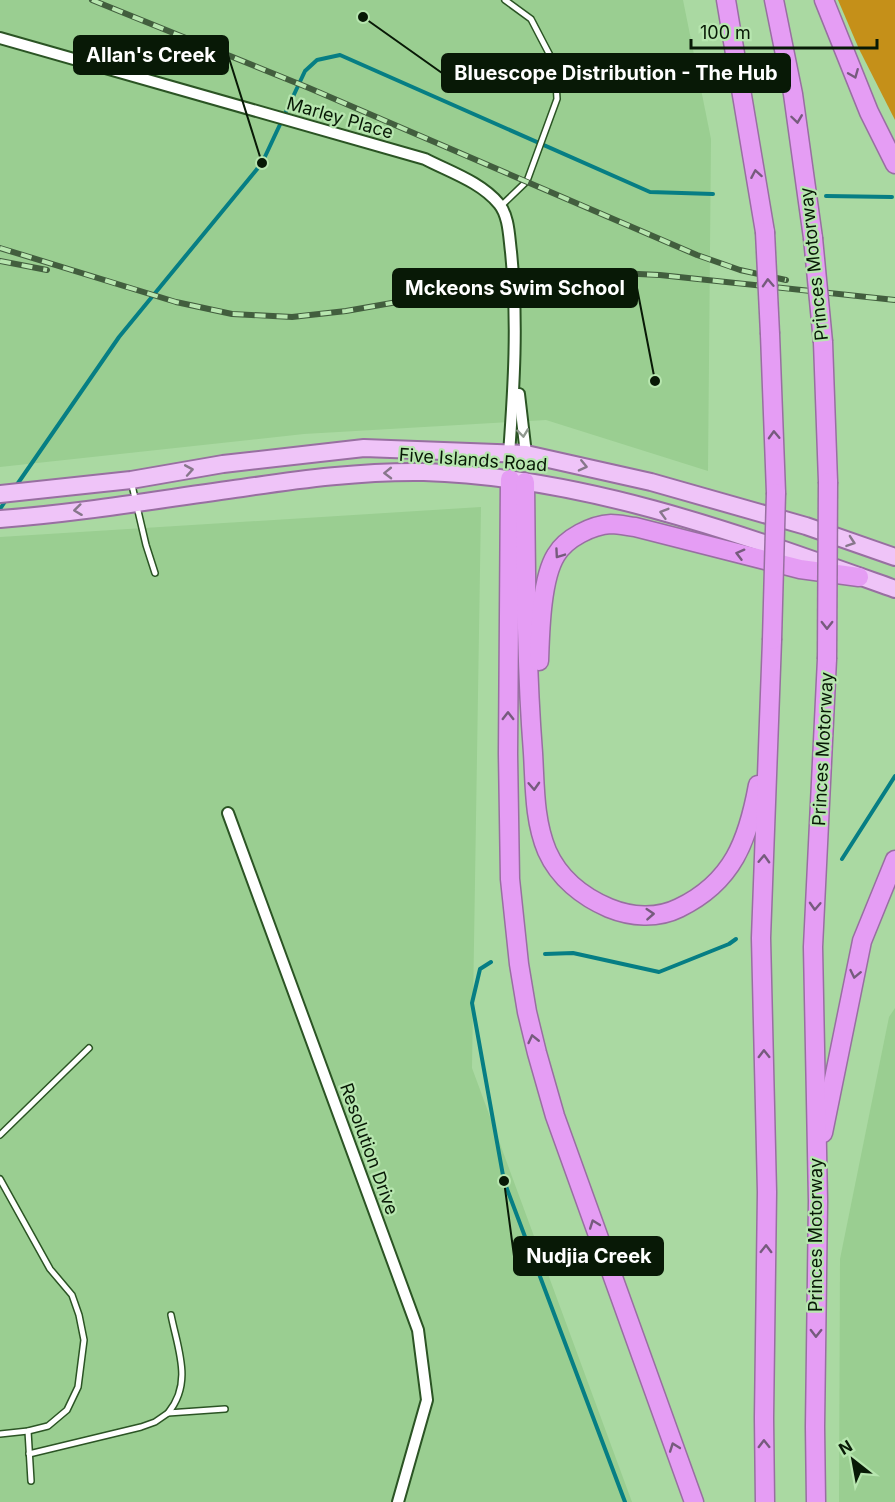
<svg xmlns="http://www.w3.org/2000/svg" width="895" height="1502" font-family="Inter,sans-serif">
	<style>
		.built { fill: #9ace91 }
		.green { fill: #c59019 }
		.lines { fill: none; stroke-linecap: round; stroke-linejoin: round }
		.stream { stroke: #067e84; stroke-width: 4 }
		.lane-casing { stroke: #2b5424; stroke-width: 8 }
		.street-casing { stroke: #2b5424; stroke-width: 14 }
		.primary-casing { stroke: #986fa1; stroke-width: 20 }
		.highway-casing { stroke: #986fa1; stroke-width: 21 }
		.lane { stroke: #fff; stroke-width: 5 }
		.street { stroke: #fff; stroke-width: 10 }
		.primary { stroke: #efc4f8; stroke-width: 16 }
		.highway { stroke: #e59df4; stroke-width: 18 }
		.rail-casing { stroke: #425e3e; stroke-width: 6 }
		.rail { stroke: #b7e6af; stroke-width: 4; stroke-dasharray: 11; stroke-linecap: butt }
		.highway-bridge-casing { stroke: #986fa1; stroke-width: 21; stroke-linecap: butt }
		.highway-bridge { stroke: #e59df4; stroke-width: 18 }
		.oneway { stroke: #765b7d }
		.oneway2 { stroke: #90988f }
		.oneway3 { stroke: #87778b }
		.labels { text-anchor: middle; stroke-width: 4.5; stroke-linejoin: round; paint-order: stroke }
		.street-label { font-size: 18px; fill: #081906; stroke: #b7e6af }
		.leader { fill: none; stroke: #081906; stroke-width: 2 }
		.callout-dot { fill: #081906; stroke: #b7e6af; stroke-width: 2 }
		.callout { fill: #081906; stroke: #081906; stroke-width: 2 }
		.callout-label { font-size: 20px; text-anchor: middle; font-weight: bold; fill: #fff }
	</style>
	<rect width="100%" height="100%" fill="#aad9a2"/>
	<g class="built">
		<polygon points="0,0 683,0 711,139 708,471 546,420 304,434 0,467"/>
		<polygon points="481,507 472,1068 632,1502 0,1502 0,537"/>
		<polygon points="895,1008 895,1502 839,1502 840,1259 889,1017"/>
	</g>
	<polygon class="green" points="838,0 895,0 895,120 859,49"/>
	<g class="lines">
		<g class="stream">
			<polyline points="826,196 892,197"/>
			<polyline points="16,486 119,337 262,163 305,71 317,60 340,55 650,192 713,194"/>
			<polyline points="0,509 6,500"/>
			<polyline points="842,859 895,776"/>
			<polyline points="545,954 573,953 659,972 729,944 736,939"/>
			<polyline points="491,962 480,969 472,1003 504,1181 625,1502"/>
		</g>
		<defs>
			<g id="lane">
				<polyline points="501,206 527,181 557,99 555,65 544,44 531,19 505,0"/>
				<polyline points="131,481 146,545 155,573"/>
				<polyline points="0,1135 89,1048"/>
				<polyline points="0,1179 50,1269 72,1295 79,1315 84,1340 78,1387 67,1410 48,1426 28,1431 0,1434"/>
				<path d="M 168,1413 C 193,1383 178,1350 171,1315"/>
				<polyline points="28,1431 31,1481"/>
				<polyline points="29,1454 141,1427 155,1422 168,1413 225,1409"/>
			</g>
			<g id="street">
				<path d="M 0,38 L 425,159 C 450,172 481,182 499,204 C 509,216 509,237 511,252 C 518,320 514,386 509,454"/>
				<polyline points="519,394 526,454"/>
				<polyline points="228,813 418,1330 427,1400 398,1502"/>
			</g>
			<g id="primary">
				<polyline points="0,494 131,480 223,464 364,448 526,454 651,482 806,526 895,557"/>
				<path d="M 0,519 C 81,513 161,499 242,488 C 302,479 363,471 424,472 C 587,477 743,535 895,589"/>
			</g>
			<g id="highway">
				<polyline points="726,0 765,232"/>
				<polyline points="774,0 793,94 813,238"/>
				<polyline points="824,0 869,112 895,164"/>
				<polyline points="770,334 776,493"/>
				<polyline points="823,342 828,482"/>
				<polyline points="510,479 508,754 510,879 519,964 527,1012 537,1053 555,1116 694,1502"/>
				<path d="M 525,482 C 526,572 526,663 533,753 C 535,786 534,820 547,851 C 559,878 583,897 609,908 C 631,917 657,919 679,908 C 733,882 748,840 758,785"/>
				<path d="M 539,661 C 540,633 541,579 556,555 C 566,538 592,525 611,524 C 619,524 627,526 635,527 L 800,569 L 859,577"/>
				<polyline points="823,1133 862,941 895,860"/>
				<polyline points="765,1502 764,1418 767,1192 761,938 772,640"/>
				<polyline points="816,1502 815,1427 818,1201 813,947 827,659"/>
			</g>
		</defs>
		<use href="#lane" class="lane-casing"/>
		<use href="#street" class="street-casing"/>
		<use href="#primary" class="primary-casing"/>
		<use href="#highway" class="highway-casing"/>
		<use href="#lane" class="lane"/>
		<use href="#street" class="street"/>
		<use href="#primary" class="primary"/>
		<use href="#highway" class="highway"/>
		<defs>
			<g id="rail">
				<polyline points="92,0 309,88 697,255 740,270 786,280"/>
				<polyline points="0,248 176,302 232,314 292,317 346,311 534,278 596,272 660,275 895,300"/>
				<polyline points="0,261 47,270"/>
			</g>
		</defs>
		<use href="#rail" class="rail-casing"/>
		<use href="#rail" class="rail"/>
		<defs>
			<g id="highway-bridge">
				<polyline points="765,232 770,334"/>
				<polyline points="813,238 823,342"/>
				<polyline points="772,640 776,493"/>
				<polyline points="827,659 828,482"/>
			</g>
		</defs>
		<use href="#highway-bridge" class="highway-bridge-casing"/>
		<use href="#highway-bridge" class="highway-bridge"/>
	</g>
	<defs><path id="oneway-chevron" d="M-2-3.5L2.5 0L-2 3.5" fill="none" stroke-width="1.6" stroke-linecap="round" stroke-linejoin="round" transform="scale(1.5)"/></defs>
	<g class="oneway">
		<use href="#oneway-chevron" transform="translate(854 74) rotate(68)"/>
		<use href="#oneway-chevron" transform="translate(797 119) rotate(82)"/>
		<use href="#oneway-chevron" transform="translate(756 174) rotate(-100)"/>
		<use href="#oneway-chevron" transform="translate(768 283) rotate(-93)"/>
		<use href="#oneway-chevron" transform="translate(774 435) rotate(-92)"/>
		<use href="#oneway-chevron" transform="translate(559 554) rotate(125)"/>
		<use href="#oneway-chevron" transform="translate(740 554) rotate(-165)"/>
		<use href="#oneway-chevron" transform="translate(827 625) rotate(90)"/>
		<use href="#oneway-chevron" transform="translate(508 716) rotate(-90)"/>
		<use href="#oneway-chevron" transform="translate(534 786) rotate(87)"/>
		<use href="#oneway-chevron" transform="translate(764 859) rotate(-88)"/>
		<use href="#oneway-chevron" transform="translate(815 906) rotate(93)"/>
		<use href="#oneway-chevron" transform="translate(650 914) rotate(-4)"/>
		<use href="#oneway-chevron" transform="translate(855 974) rotate(102)"/>
		<use href="#oneway-chevron" transform="translate(533 1039) rotate(-103)"/>
		<use href="#oneway-chevron" transform="translate(764 1054) rotate(-91)"/>
		<use href="#oneway-chevron" transform="translate(594 1224) rotate(-110)"/>
		<use href="#oneway-chevron" transform="translate(766 1249) rotate(-89)"/>
		<use href="#oneway-chevron" transform="translate(816 1333) rotate(91)"/>
		<use href="#oneway-chevron" transform="translate(764 1444) rotate(-91)"/>
		<use href="#oneway-chevron" transform="translate(674 1447) rotate(-110)"/>
	</g>
	<use class="oneway2" href="#oneway-chevron" transform="translate(523 433) rotate(83)"/>
	<g class="oneway3">
		<use href="#oneway-chevron" transform="translate(583 466) rotate(13)"/>
		<use href="#oneway-chevron" transform="translate(189 470) rotate(-10)"/>
		<use href="#oneway-chevron" transform="translate(388 473) rotate(179)"/>
		<use href="#oneway-chevron" transform="translate(78 510) rotate(173)"/>
		<use href="#oneway-chevron" transform="translate(664 513) rotate(-164)"/>
		<use href="#oneway-chevron" transform="translate(851 542) rotate(19)"/>
	</g>
	<g class="labels">
		<g class="street-label">
			<text transform="translate(340 118) rotate(16)" y="6">Marley Place</text>
			<text transform="translate(814 264) rotate(-96)" y="6">Princes Motorway</text>
			<text transform="translate(473 460) rotate(4)" y="6">Five Islands Road</text>
			<text transform="translate(823 749) rotate(-87)" y="6">Princes Motorway</text>
			<text transform="translate(369 1149) rotate(70)" y="6">Resolution Drive</text>
			<text transform="translate(816 1235) rotate(-90)" y="6">Princes Motorway</text>
		</g>
	</g>
	<path class="leader" d="M262 163L228 55M363 17L442 73M655 381L637 288M504 1181L514 1256"/>
	<g class="callout-dot">
		<circle cx="262" cy="163" r="6"/>
		<circle cx="363" cy="17" r="6"/>
		<circle cx="655" cy="381" r="6"/>
		<circle cx="504" cy="1181" r="6"/>
	</g>
	<g class="callout">
		<rect x="74" y="36" width="154" height="38" rx="6"/>
		<rect x="442" y="54" width="348" height="38" rx="6"/>
		<rect x="393" y="269" width="244" height="38" rx="6"/>
		<rect x="514" y="1237" width="149" height="38" rx="6"/>
	</g>
	<g class="callout-label">
		<text x="151" y="62">Allan's Creek</text>
		<text x="616" y="80">Bluescope Distribution - The Hub</text>
		<text x="515" y="295">Mckeons Swim School</text>
		<text x="589" y="1263">Nudjia Creek</text>
	</g>
	<g transform="translate(853 1460) rotate(329)" stroke="#b7e6af" stroke-width="4.5" paint-order="stroke">
	<path d="M0-4.5L10 22L0 15L-10 22Z" fill="#081906"/>
	<text y="-9" font-size="16" font-weight="bold" text-anchor="middle" fill="#081906">N</text>
	</g>
	<path d="M691 39v9h186v-9" fill="none" stroke="#081906" stroke-width="3"/>
	<text x="700" y="39" font-size="18" fill="#081906" stroke="#b7e6af" stroke-width="4.5" paint-order="stroke">100 m</text>
</svg>
